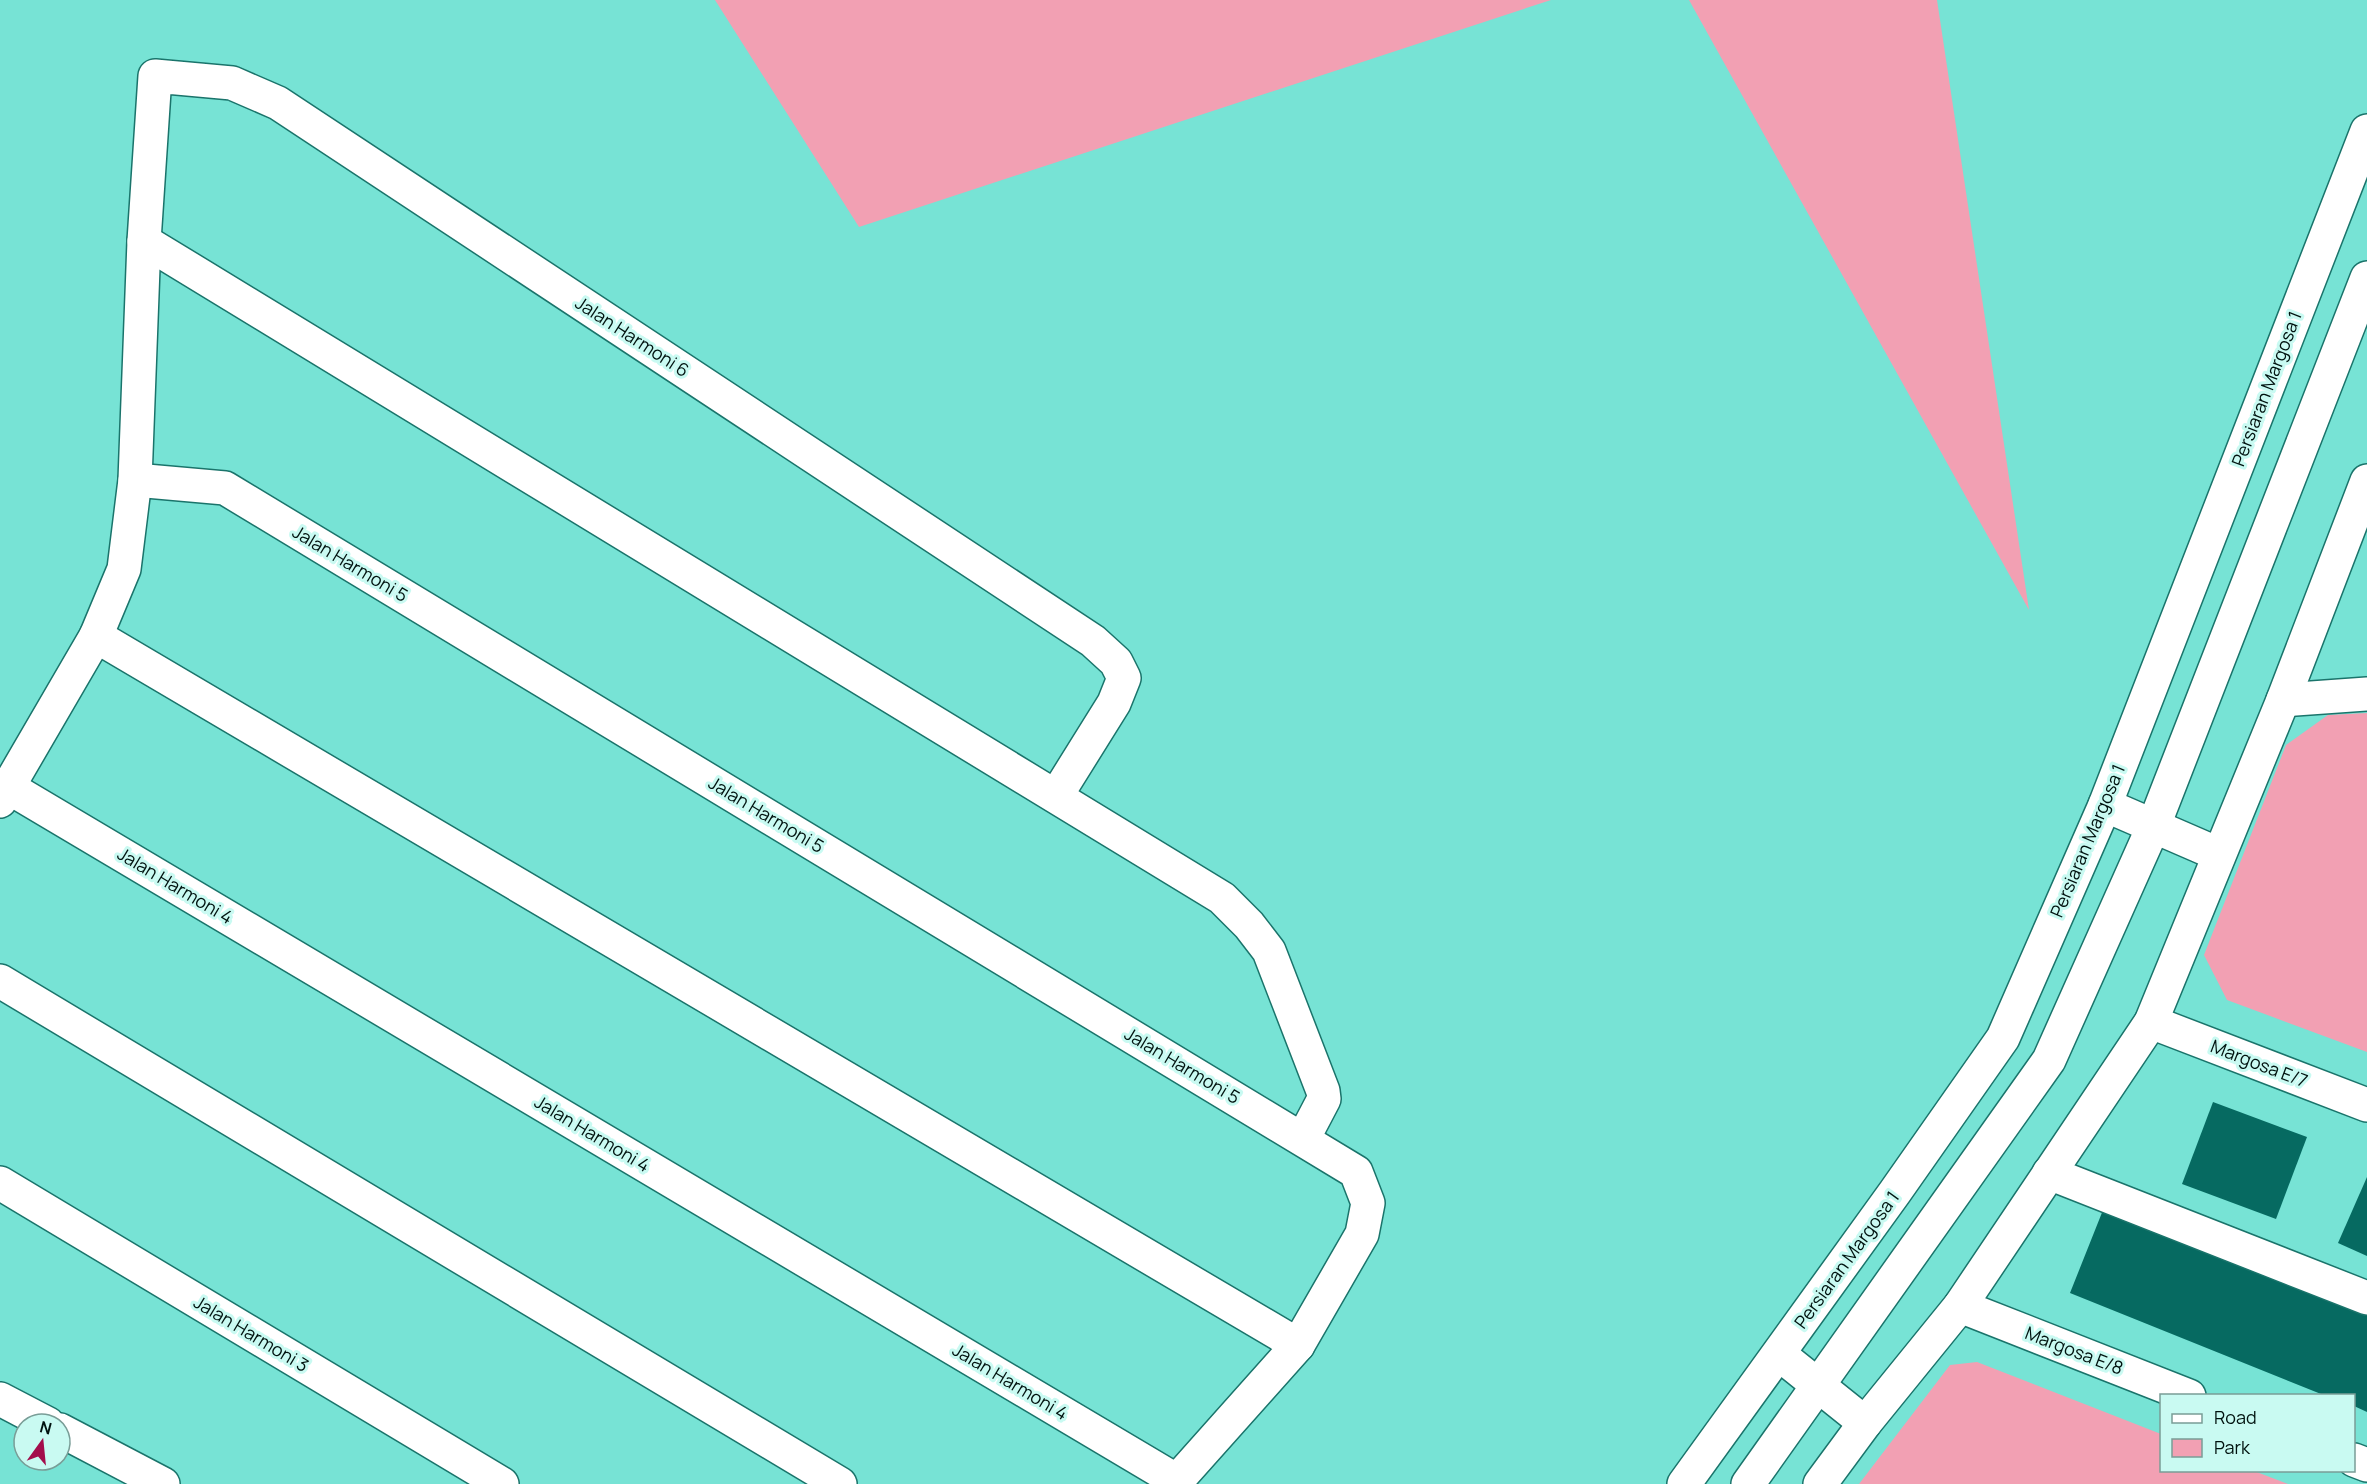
<svg xmlns="http://www.w3.org/2000/svg" width="2367" height="1484" font-family="Manrope,sans-serif">
	<style>
		.green { fill: #f2a0b3 }
		.building { fill: #066a61 }
		.lines { fill: none; stroke-linecap: round; stroke-linejoin: round }
		.minor-casing { stroke: #1a746b; stroke-width: 36 }
		.minor { stroke: #fff; stroke-width: 33 }
		.labels { text-anchor: middle; stroke-width: 6; stroke-linejoin: round; paint-order: stroke }
		.street-label { font-size: 18px; fill: #00120f; stroke: #c9faf2 }
	</style>
	<rect width="100%" height="100%" fill="#77e3d5"/>
	<g class="green">
		<polygon points="715,0 1551,0 859,227"/>
		<polygon points="1689,0 1937,0 2029,610"/>
		<polygon points="2367,713 2367,1052 2227,1000 2204,955 2286,745 2328,715"/>
		<polygon points="1977,1362 2161,1434 2162,1470 2254,1471 2288,1484 1859,1484 1950,1365"/>
	</g>
	<g class="building">
		<polygon points="2213,1102 2307,1137 2276,1219 2182,1184"/>
		<polygon points="2367,1177 2367,1256 2338,1243"/>
		<polygon points="2105,1205 2367,1310 2367,1412 2354,1406 2354,1396 2326,1396 2070,1293"/>
	</g>
	<g class="lines">
		<defs>
			<g id="minor">
				<polyline points="144,241 1222,898 1249,925 1269,951 1323,1091 1324,1099 1303,1139"/>
				<polyline points="135,480 225,488 1356,1172 1368,1203 1362,1234 1298,1345 1174,1484"/>
				<polyline points="96,636 1298,1345"/>
				<polyline points="2283,700 2367,694"/>
				<polyline points="8,787 1177,1481"/>
				<polyline points="0,801 96,636 124,569 135,480 144,241 155,76 232,83 278,103 1093,641 1116,662 1124,678 1114,703 1056,796"/>
				<polyline points="2105,805 2218,854"/>
				<polyline points="0,981 840,1484"/>
				<polyline points="2151,1022 2367,1105"/>
				<polyline points="2049,1173 2367,1298"/>
				<polyline points="0,1183 502,1484"/>
				<polyline points="1960,1306 2189,1396"/>
				<polyline points="1779,1354 1865,1423"/>
				<polyline points="0,1399 48,1424"/>
				<polyline points="60,1430 163,1484"/>
				<polyline points="2354,1460 2367,1465"/>
				<polyline points="1684,1484 1895,1192 2003,1038 2105,805 2367,131"/>
				<polyline points="1748,1484 2049,1060 2154,825 2367,278"/>
				<polyline points="1820,1484 1865,1423 1960,1306 2151,1022 2283,700 2367,481"/>
			</g>
		</defs>
		<use href="#minor" class="minor-casing"/>
		<use href="#minor" class="minor"/>
	</g>
	<g class="labels">
		<g class="street-label">
			<text transform="translate(632 337) rotate(33)" y="6">Jalan Harmoni 6</text>
			<text transform="translate(2267 389) rotate(-69)" y="6">Persiaran Margosa 1</text>
			<text transform="translate(350 564) rotate(31)" y="6">Jalan Harmoni 5</text>
			<text transform="translate(766 815) rotate(31)" y="6">Jalan Harmoni 5</text>
			<text transform="translate(2088 841) rotate(-67)" y="6">Persiaran Margosa 1</text>
			<text transform="translate(175 886) rotate(31)" y="6">Jalan Harmoni 4</text>
			<text transform="translate(2259 1064) rotate(21)" y="6">Margosa E/7</text>
			<text transform="translate(1182 1066) rotate(31)" y="6">Jalan Harmoni 5</text>
			<text transform="translate(592 1134) rotate(31)" y="6">Jalan Harmoni 4</text>
			<text transform="translate(1847 1260) rotate(-54)" y="6">Persiaran Margosa 1</text>
			<text transform="translate(251 1334) rotate(31)" y="6">Jalan Harmoni 3</text>
			<text transform="translate(2074 1351) rotate(21)" y="6">Margosa E/8</text>
			<text transform="translate(1010 1382) rotate(31)" y="6">Jalan Harmoni 4</text>
		</g>
	</g>
	<rect x="2160" y="1394" width="195" height="78" fill="#c9faf2" stroke="#799d97" stroke-width="1.5"/>
	<rect x="2172" y="1414" width="30" height="9" fill="#ffffff" stroke="#799d97" stroke-width="1.5"/>
	<text x="2214" y="1424" font-size="18" fill="#00120f">Road</text>
	<rect x="2172" y="1439" width="30" height="18" fill="#f2a0b3" stroke="#799d97" stroke-width="1.5"/>
	<text x="2214" y="1454" font-size="18" fill="#00120f">Park</text>
	<g transform="translate(42 1442) rotate(15)"><circle r="28" fill="#c9faf2" stroke="#799d97" stroke-width="1.5"/>
	<path d="M0-4.5L10 22L0 15L-10 22Z" fill="#a30d4c"/>
	<text y="-9" font-size="16" font-weight="bold" text-anchor="middle" fill="#00120f">N</text>
	</g>
</svg>
